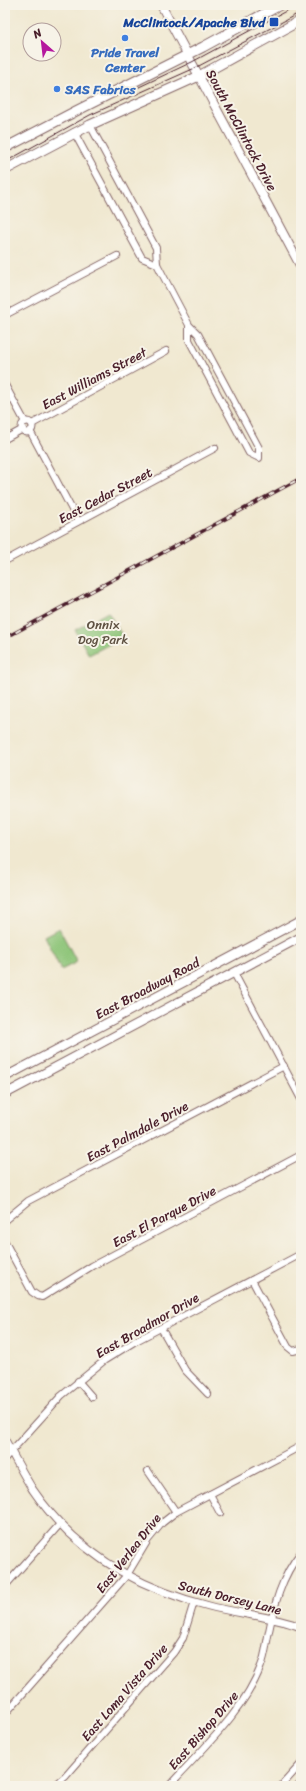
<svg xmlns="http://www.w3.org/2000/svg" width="306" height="1791" font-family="Sriracha,sans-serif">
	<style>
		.green { fill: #8ec579; stroke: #6c7252 }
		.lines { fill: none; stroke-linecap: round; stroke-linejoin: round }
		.minor-casing { stroke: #846565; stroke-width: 8 }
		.tertiary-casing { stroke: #846565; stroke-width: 9 }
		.secondary-casing { stroke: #846565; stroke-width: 10 }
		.primary-casing { stroke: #846565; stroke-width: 11 }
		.minor { stroke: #fff; stroke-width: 6 }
		.tertiary { stroke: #fff; stroke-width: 7 }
		.secondary { stroke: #fff; stroke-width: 8 }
		.primary { stroke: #fff; stroke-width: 9 }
		.tram { stroke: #4a1f2b; stroke-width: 1 }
		.rail-casing { stroke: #4a1f2b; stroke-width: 3.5 }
		.rail { stroke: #f7f3e8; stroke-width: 2; stroke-dasharray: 6; stroke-linecap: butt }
		.transit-dot { fill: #1a4fb4; stroke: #f7f3e8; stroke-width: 1.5 }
		.shop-dot { fill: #3f7fe0; stroke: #f7f3e8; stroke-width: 1.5 }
		.labels { text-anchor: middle; stroke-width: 4; stroke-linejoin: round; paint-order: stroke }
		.transit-label { font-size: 13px; font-weight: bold; fill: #164399; stroke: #f7f3e8; text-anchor: end }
		.shop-label { font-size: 13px; font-weight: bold; fill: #366cbe; stroke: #f7f3e8 }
		.street-label { font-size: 13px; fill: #4a1f2b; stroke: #f7f3e8 }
		.park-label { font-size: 13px; fill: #5e5142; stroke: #f7f3e8 }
	</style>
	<rect width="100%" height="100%" fill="#f7f3e8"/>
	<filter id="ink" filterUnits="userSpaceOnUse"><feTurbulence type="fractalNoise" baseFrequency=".025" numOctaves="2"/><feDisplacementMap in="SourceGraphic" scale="8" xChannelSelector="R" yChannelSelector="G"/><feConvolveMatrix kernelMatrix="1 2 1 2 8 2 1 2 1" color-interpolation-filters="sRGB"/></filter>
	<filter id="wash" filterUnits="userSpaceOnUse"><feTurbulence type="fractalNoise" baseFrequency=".012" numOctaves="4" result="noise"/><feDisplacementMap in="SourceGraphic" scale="16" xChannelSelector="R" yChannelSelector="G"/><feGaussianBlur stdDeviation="0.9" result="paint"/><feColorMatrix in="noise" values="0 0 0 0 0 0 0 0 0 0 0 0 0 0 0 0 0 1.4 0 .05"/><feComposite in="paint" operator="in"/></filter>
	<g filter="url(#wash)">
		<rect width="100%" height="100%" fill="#f0e8d0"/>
		<g class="green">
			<polygon points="108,612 123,637 89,655 75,630"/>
			<polygon points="59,928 77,962 61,970 44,936"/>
		</g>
	</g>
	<g filter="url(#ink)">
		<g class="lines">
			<defs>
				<g id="minor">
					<polyline points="90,125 156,248 157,264 189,325 198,334 259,448 259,458 249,453 189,340 189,325"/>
					<polyline points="74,132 142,258 157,264"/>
					<polyline points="5,315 117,256"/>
					<polyline points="5,385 25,422"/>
					<circle cx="27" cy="427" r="5.5"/>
					<polyline points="32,424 166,351"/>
					<polyline points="30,431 78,521"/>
					<polyline points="5,439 23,429"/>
					<polyline points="5,561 215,448"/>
					<polyline points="234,973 301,1099"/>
					<polyline points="5,1220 28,1201 284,1066"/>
					<polyline points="5,1242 32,1292 38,1296 42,1297 92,1266 301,1155"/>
					<polyline points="252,1280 288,1347 293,1351 301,1349"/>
					<polyline points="161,1328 185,1370 208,1394"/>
					<polyline points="78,1381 92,1397"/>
					<polyline points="5,1458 61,1396 105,1360 134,1342 301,1254"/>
					<polyline points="148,1471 176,1512"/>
					<polyline points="210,1494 220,1513"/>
					<polyline points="5,1586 60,1524"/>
					<polyline points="5,1714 127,1575 148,1540 162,1523 176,1512 301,1446"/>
					<polyline points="54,1786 65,1777 174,1652 183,1638 194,1602"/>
					<path d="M 169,1786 C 201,1750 244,1712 261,1666 C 265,1657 266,1646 268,1636 C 274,1606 281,1577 301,1552"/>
					<polyline points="281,1786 301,1764"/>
					<polyline points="298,1786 301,1783"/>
				</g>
				<path id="tertiary" d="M 5,1440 C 14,1457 23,1474 33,1490 C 76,1553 137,1588 209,1606 C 239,1614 272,1616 301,1627"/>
				<g id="secondary">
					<polyline points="161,5 301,267"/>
					<polyline points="5,1077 301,920"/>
					<polyline points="5,1094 301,937"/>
				</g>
				<g id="primary">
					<polyline points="5,148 76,111 203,47 280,5"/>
					<polyline points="5,170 90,125 199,76 301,20"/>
				</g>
			</defs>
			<use href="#minor" class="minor-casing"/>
			<use href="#tertiary" class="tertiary-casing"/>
			<use href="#secondary" class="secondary-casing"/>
			<use href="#primary" class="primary-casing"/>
			<use href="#minor" class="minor"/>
			<use href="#tertiary" class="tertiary"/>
			<use href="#secondary" class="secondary"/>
			<use href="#primary" class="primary"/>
			<g class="tram">
				<polyline points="137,88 192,62 297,5"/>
				<polyline points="5,162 90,115 195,68 301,12"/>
			</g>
			<defs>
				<polyline id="rail" points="5,638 301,478"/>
			</defs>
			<use href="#rail" class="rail-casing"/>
			<use href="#rail" class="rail"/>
		</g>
	</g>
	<rect class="transit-dot" x="269" y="17" width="10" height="10" rx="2"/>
	<g class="shop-dot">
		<circle cx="125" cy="38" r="4"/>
		<circle cx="57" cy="89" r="4"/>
	</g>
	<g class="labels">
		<g class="transit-label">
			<text x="265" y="27">McClintock/Apache Blvd</text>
		</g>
		<g class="shop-label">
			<text x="125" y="57">Pride Travel<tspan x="125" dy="15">Center</tspan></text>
			<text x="65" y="94" text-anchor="start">SAS Fabrics</text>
		</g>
		<g class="street-label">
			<text transform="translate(242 130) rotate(62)" y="5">South McClintock Drive</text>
			<text transform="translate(94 378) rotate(-28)" y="5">East Williams Street</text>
			<text transform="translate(105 495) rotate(-28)" y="5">East Cedar Street</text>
			<text transform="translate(147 988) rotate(-28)" y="5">East Broadway Road</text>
			<text transform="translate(137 1131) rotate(-28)" y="5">East Palmdale Drive</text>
			<text transform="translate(164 1216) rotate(-28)" y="5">East El Parque Drive</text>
			<text transform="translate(147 1325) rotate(-30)" y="5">East Broadmor Drive</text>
			<text transform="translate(128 1553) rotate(-52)" y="5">East Verlea Drive</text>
			<text transform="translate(230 1597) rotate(14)" y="5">South Dorsey Lane</text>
			<text transform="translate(124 1692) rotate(-49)" y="5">East Loma Vista Drive</text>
			<text transform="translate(203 1730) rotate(-49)" y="5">East Bishop Drive</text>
		</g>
		<g class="park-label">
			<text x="103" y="629">Onnix<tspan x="103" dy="15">Dog Park</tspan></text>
		</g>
	</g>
	<rect width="306" height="1791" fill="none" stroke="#f7f3e8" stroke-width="20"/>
	<g transform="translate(42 42) rotate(332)"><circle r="19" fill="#f7f3e8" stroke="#b29e9c"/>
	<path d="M0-3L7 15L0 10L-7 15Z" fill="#b5179e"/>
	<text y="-6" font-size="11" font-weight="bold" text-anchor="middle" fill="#4a1f2b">N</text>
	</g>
</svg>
